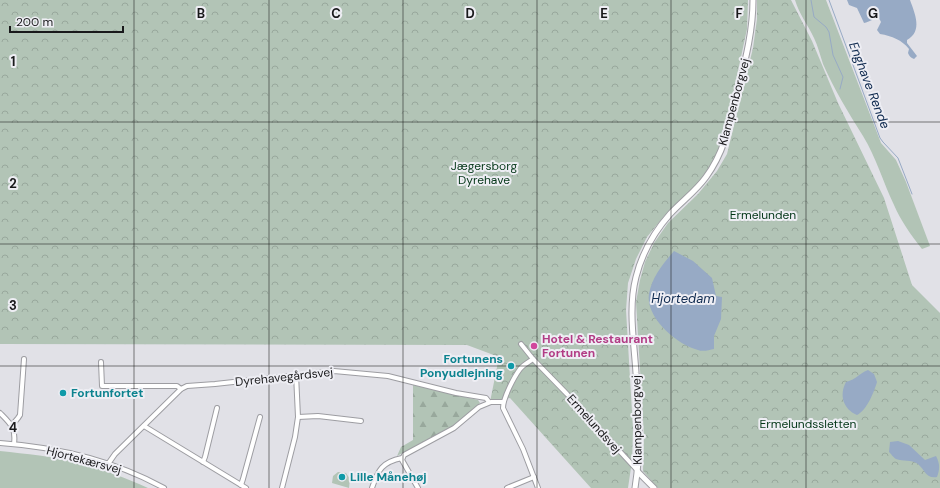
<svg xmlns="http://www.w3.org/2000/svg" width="940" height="488" font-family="'DM Sans',sans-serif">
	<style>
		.green { fill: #b2c4b6 }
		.forest { fill: url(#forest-firs) }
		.park { fill: url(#park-crowns) }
		.water { fill: #97aac5 }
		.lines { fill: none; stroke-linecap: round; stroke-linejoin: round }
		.stream { stroke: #97aac5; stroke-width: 1 }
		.minor-casing { stroke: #9d9da2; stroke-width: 6 }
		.tertiary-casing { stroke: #9d9da2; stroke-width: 7 }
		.minor { stroke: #fff; stroke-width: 4 }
		.tertiary { stroke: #fff; stroke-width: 5 }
		.grid { fill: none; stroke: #19191b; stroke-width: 1; stroke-opacity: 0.55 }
		.hotel-dot { fill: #d1479c; stroke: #eeeef4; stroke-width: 1.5 }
		.culture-dot { fill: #0f9aa8; stroke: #eeeef4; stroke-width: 1.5 }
		.labels { text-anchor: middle; stroke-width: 4; stroke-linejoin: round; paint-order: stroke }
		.street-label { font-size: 12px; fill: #19191b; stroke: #eeeef4 }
		.park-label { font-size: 12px; fill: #033617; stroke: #eeeef4 }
		.hotel-label { font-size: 12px; font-weight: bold; fill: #b23c85; stroke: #eeeef4; text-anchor: start }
		.culture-label { font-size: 12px; font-weight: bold; fill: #0d838f; stroke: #eeeef4; text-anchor: start }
		.water-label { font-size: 13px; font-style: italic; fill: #102b50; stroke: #eeeef4 }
		.grid-label { font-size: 13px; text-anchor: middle; font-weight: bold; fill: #19191b; stroke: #eeeef4; stroke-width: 4; stroke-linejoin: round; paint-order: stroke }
	</style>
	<defs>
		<pattern id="forest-firs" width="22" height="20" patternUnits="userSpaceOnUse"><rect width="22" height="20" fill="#b2c4b6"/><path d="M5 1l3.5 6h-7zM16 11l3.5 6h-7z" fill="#98a89c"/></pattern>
		<pattern id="park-crowns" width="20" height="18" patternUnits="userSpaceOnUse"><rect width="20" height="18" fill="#b2c4b6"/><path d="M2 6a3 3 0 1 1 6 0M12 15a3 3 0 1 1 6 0" fill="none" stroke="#98a89c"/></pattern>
	</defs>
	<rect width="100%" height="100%" fill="#e1e1e7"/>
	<g class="green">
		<path d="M 795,0 L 826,0 L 881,143 L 896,160 L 906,182 L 930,246 L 922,249 C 911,235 901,221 894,205 C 883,182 876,157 863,136 C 848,112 834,89 823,64 C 820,55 818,46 814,38 C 808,25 799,14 795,0 Z"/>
		<path d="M 0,451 C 26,454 53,456 79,463 C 102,469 126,478 148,488 L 0,488 Z"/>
		<polygon points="338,472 346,473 350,479 349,488 332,483 333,476"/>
	</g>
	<polygon class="forest" points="413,385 478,400 480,403 458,423 397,456 401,447 413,440"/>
	<g class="park">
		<polygon points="0,0 748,0 747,29 724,136 713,163 697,184 665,215 647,237 636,259 628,283 626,310 633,429 632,461 628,488 591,488 510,398 490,402 499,357 467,345 0,344"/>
		<polygon points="757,0 791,0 812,41 838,103 884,198 912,285 940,313 940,488 658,488 643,471 644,436 636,302 640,280 645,262 654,243 668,223 698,194 717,171 727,154 753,48 757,19"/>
	</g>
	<g class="water">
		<path d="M 847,0 L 910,0 C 915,14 923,31 907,40 L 907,43 L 917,56 L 914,59 C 911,58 909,56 908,53 L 909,49 C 902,40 892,36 880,34 L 877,30 L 881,22 L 879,18 C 873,18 870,22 864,23 L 857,8 L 849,5 Z"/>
		<path d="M 674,251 L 693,261 L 712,278 L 716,296 L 722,297 L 721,319 L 714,336 L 714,349 C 709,350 703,352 698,350 C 677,345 645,317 649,294 C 652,277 663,264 674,251 Z"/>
		<path d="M 868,370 L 874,374 L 877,382 C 874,392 867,410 857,415 C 843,409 839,395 846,382 C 857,379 858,374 868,370 Z"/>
		<path d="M 898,441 L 909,445 L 925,460 L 936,456 C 940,464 940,469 937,477 C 926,479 925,470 918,464 C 911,459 903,462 896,459 C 894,458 891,454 889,452 L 890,442 Z"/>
	</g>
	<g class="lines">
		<g class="stream">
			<polyline points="811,0 814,17 826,27 829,32 833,55 843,77 840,89"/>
			<polyline points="829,0 880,138 883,142 898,158 912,194"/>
		</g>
		<defs>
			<g id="minor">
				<polyline points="521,344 533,359 567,394 638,471"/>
				<path d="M 533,359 C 529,362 523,365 520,369 C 514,377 503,398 503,408 L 523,449 L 538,488"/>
				<polyline points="101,362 102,386 177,386 181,389"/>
				<path d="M 0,413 C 11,424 16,428 14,444"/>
				<polyline points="298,417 318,416 361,421"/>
				<polyline points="12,425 18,418 20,415 24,359"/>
				<polyline points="144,426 246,488"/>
				<path d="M 0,443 C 56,447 115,461 164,488"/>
				<polyline points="203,462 205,457 217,408"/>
				<polyline points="108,464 115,454 181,389 187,386 215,384 334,371 388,376 456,393 486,398 489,402"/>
				<polyline points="241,485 243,479 260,417"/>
				<polyline points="282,488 295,437 298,417 296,374"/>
				<path d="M 372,488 C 378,470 382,462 402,458"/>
				<polyline points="418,488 402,460 404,455 454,428 479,407 491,402 503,402"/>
				<polyline points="507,488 534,477"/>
			</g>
			<g id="tertiary">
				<polyline points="638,472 654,488"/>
				<path d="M 635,488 C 641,450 640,412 636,373 C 634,341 628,308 636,277 C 642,253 654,232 670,214 C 682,201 696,191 706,177 C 726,150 731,118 739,86 C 746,58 753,29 753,0"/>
			</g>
		</defs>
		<use href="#minor" class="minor-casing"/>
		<use href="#tertiary" class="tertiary-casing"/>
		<use href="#minor" class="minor"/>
		<use href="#tertiary" class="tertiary"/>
	</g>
	<path class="grid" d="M 134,0 L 134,488M 269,0 L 269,488M 403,0 L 403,488M 537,0 L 537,488M 671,0 L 671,488M 806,0 L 806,488M 0,122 L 940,122M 0,244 L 940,244M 0,366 L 940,366"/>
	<circle class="hotel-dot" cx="534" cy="346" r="4"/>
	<g class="culture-dot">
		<circle cx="511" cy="366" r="4"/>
		<circle cx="63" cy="393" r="4"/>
		<circle cx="342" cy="477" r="4"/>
	</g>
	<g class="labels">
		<g class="street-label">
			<text transform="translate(734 102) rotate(-75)" y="4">Klampenborgvej</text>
			<text transform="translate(284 377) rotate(-6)" y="4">Dyrehavegårdsvej</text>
			<text transform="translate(637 420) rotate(-91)" y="4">Klampenborgvej</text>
			<text transform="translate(594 424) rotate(48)" y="4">Ermelundsvej</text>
			<text transform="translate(84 460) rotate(15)" y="4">Hjortekærsvej</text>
		</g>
		<g class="park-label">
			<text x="484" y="170">Jægersborg<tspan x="484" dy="14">Dyrehave</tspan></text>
			<text x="763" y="219">Ermelunden</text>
			<text x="808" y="428">Ermelundssletten</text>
		</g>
		<g class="hotel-label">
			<text x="542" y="343">Hotel &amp; Restaurant<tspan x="542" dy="14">Fortunen</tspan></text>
		</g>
		<g class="culture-label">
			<text x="503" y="363" text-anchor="end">Fortunens<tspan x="503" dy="14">Ponyudlejning</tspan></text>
			<text x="71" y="397">Fortunfortet</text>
			<text x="350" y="481">Lille Månehøj</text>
		</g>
		<g class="water-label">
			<text transform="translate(870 85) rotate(69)" y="5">Enghave Rende</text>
			<text x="683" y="303">Hjortedam</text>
		</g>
	</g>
	<g class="grid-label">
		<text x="201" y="18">B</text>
		<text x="336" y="18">C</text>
		<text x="470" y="18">D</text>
		<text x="604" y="18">E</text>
		<text x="739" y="18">F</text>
		<text x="873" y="18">G</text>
		<text x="13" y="66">1</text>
		<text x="13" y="188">2</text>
		<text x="13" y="310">3</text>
		<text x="13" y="432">4</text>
	</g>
	<path d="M10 26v6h113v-6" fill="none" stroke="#19191b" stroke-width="2"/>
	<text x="16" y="26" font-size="12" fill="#19191b" stroke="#eeeef4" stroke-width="3" paint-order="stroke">200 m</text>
</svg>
